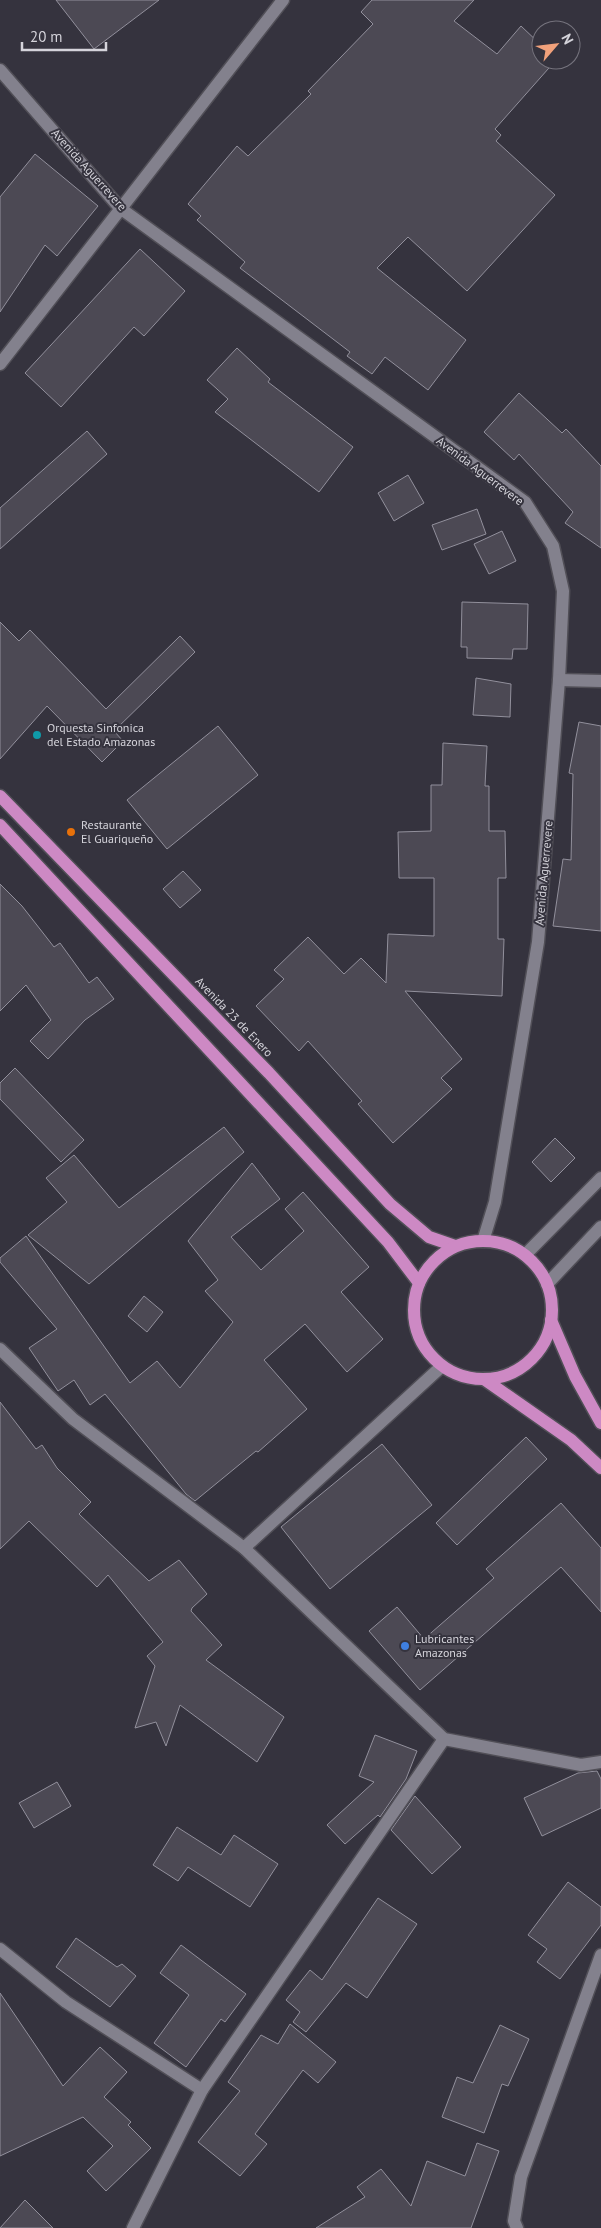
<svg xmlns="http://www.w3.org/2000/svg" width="601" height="2228" font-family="'PT Sans',sans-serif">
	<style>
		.building { fill: #4c4954; stroke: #92909c }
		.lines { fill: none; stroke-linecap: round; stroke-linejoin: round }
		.minor-casing { stroke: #514f57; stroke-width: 15 }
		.major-casing { stroke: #514f57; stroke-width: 15 }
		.minor { stroke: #83818d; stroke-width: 12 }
		.major { stroke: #cd89c4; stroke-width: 12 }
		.culture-dot { fill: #0f9aa8; stroke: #35333e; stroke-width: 2 }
		.food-dot { fill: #e8710a; stroke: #35333e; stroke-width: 2 }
		.shop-dot { fill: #3f7fe0; stroke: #35333e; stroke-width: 2 }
		.labels { text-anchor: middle; stroke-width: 4; stroke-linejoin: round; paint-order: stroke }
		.street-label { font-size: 12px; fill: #d5d4db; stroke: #35333e }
		.poi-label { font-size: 12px; fill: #d5d4db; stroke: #35333e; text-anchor: start }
	</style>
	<rect width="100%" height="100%" fill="#35333e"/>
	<g class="building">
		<polygon points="56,0 159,0 94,49"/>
		<polygon points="372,0 474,0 454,21 497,54 521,26 541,45 541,60 556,60 495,129 501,135 496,141 555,195 467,291 408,237 377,268 466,340 428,390 385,357 372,374 347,356 350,352 240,268 245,262 197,220 201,216 188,204 237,146 248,156 311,94 308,91 373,24 361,12"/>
		<polygon points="35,154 98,206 57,256 45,245 0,312 0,197"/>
		<polygon points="140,249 185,291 144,336 134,327 61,407 25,373"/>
		<polygon points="237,348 270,379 268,382 353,447 319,492 215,412 228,399 207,380"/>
		<polygon points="519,393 562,433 566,429 601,466 601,548 565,523 573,512 519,454 514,460 484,432"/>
		<polygon points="87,431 107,454 0,549 0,508"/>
		<polygon points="408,475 424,503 394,521 378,493"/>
		<polygon points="477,509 486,534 442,550 432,525"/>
		<polygon points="502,531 516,561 489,574 474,544"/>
		<polygon points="462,602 528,604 527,649 513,649 512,659 467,658 467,647 461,647"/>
		<polygon points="0,622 19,641 30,630 106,709 180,636 195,652 114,731 123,741 102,762 47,706 0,759"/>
		<polygon points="476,678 511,684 510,717 473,715"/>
		<polygon points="579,722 601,726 601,931 553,926 563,859 571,860 573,774 569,773"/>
		<polygon points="218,726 258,775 167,849 127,800"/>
		<polygon points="443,743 487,746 485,786 489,786 489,831 505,831 506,878 498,878 498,939 504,939 502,996 405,991 462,1059 441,1078 452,1089 393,1143 358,1104 362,1101 308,1041 299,1051 256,1006 284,979 274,970 308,937 344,974 361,958 386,983 388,934 434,936 434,878 399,878 398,832 431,831 431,785 442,785"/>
		<polygon points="183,871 201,890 180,908 163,889"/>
		<polygon points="0,884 22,906 54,947 60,943 89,983 97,977 114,999 85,1020 48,1059 30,1041 51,1020 26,985 0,1011"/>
		<polygon points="15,1068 84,1140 61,1162 0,1099 0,1083"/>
		<polygon points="224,1127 244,1152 89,1284 28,1235 67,1202 46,1178 74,1155 119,1208"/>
		<polygon points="555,1138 575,1158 551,1182 532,1162"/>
		<polygon points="252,1163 280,1199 231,1237 261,1270 304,1231 285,1209 303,1192 369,1267 341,1292 383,1339 347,1372 305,1324 264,1360 307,1409 258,1452 256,1451 195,1501 186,1494 105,1394 90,1405 74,1380 58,1391 29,1348 57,1329 0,1262 0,1258 26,1236 130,1383 157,1361 180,1388 233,1322 205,1291 218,1280 188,1241"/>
		<polygon points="144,1296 163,1312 147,1332 128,1316"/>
		<polygon points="0,1402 36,1449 42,1445 57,1468 91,1502 79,1514 149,1581 179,1560 207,1594 192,1608 191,1611 222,1645 206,1660 284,1717 257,1762 180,1705 166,1746 156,1722 135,1728 155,1666 147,1656 163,1642 108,1575 97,1587 29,1521 0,1549"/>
		<polygon points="526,1437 547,1459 457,1545 436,1523"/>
		<polygon points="382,1444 432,1505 330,1589 281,1527"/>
		<polygon points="561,1503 601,1548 601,1612 561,1567 420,1690 369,1631 397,1607 424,1639 494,1578 486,1569"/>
		<polygon points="375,1735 417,1751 406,1779 380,1817 378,1815 345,1844 327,1825 374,1782 359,1776"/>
		<polygon points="597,1771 601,1779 601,1808 542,1836 524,1798 578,1773"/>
		<polygon points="57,1782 71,1806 34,1828 19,1803"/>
		<polygon points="415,1796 461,1847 432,1874 391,1830"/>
		<polygon points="177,1827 221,1855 234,1835 278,1864 250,1907 188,1867 178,1881 153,1865"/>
		<polygon points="568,1882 601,1907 601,1925 560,1979 537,1962 547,1949 528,1935"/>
		<polygon points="378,1898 417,1924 367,1998 346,1983 306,2032 293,2022 300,2012 286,2000 310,1970 322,1980"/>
		<polygon points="76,1938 117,1967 122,1964 136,1976 110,2007 56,1967"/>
		<polygon points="181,1945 246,1994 225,2022 221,2019 186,2067 154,2043 189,1995 160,1973"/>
		<polygon points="0,1993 63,2086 100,2047 127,2072 104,2097 131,2122 128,2125 151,2148 106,2191 87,2171 113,2146 83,2117 0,2156"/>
		<polygon points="290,2024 336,2062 318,2083 303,2070 255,2134 267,2144 240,2176 198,2142 240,2091 228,2082 261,2035 278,2044"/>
		<polygon points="500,2025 529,2039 508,2086 502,2084 484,2133 442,2117 457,2077 473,2083"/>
		<polygon points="477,2143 499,2151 471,2228 316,2228 365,2197 357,2187 381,2169 411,2206 427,2161 465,2176"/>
		<polygon points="25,2200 53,2228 0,2228"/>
	</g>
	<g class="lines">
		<defs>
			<g id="minor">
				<polyline points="0,70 120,208 525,502 553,546 563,591 559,680 538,942 495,1202 483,1241"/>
				<polyline points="0,364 283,0"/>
				<polyline points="559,680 601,681"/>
				<polyline points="525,1255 601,1178"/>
				<polyline points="547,1284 601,1227"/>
				<polyline points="0,1349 73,1419 244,1548 444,1739 581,1765 601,1762"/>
				<polyline points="244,1548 442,1366"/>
				<polyline points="0,1949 66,2002 202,2090"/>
				<polyline points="133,2228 202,2090 444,1739"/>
				<polyline points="517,2228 514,2221 521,2177 601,1955"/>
			</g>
			<g id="major">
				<polyline points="0,796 269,1073 390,1204 429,1237 455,1246"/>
				<polyline points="0,825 388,1242 419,1283"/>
				<circle cx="483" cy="1310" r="69"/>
				<polyline points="551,1320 575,1376 601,1423"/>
				<polyline points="484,1379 571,1440 601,1468"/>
			</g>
		</defs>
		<use href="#minor" class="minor-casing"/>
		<use href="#major" class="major-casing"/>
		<use href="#minor" class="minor"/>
		<use href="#major" class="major"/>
	</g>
	<circle class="culture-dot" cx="37" cy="735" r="5"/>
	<circle class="food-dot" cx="71" cy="832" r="5"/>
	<circle class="shop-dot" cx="405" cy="1646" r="5"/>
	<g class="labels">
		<g class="street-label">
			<text transform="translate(89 170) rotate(48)" y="4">Avenida Aguerrevere</text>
			<text transform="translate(480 471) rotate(37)" y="4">Avenida Aguerrevere</text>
			<text transform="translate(544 873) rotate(-85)" y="4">Avenida Aguerrevere</text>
			<text transform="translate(234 1017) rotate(46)" y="4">Avenida 23 de Enero</text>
		</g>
		<g class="poi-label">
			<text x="47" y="732">Orquesta Sinfonica<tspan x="47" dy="14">del Estado Amazonas</tspan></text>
			<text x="81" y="829">Restaurante<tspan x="81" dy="14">El Guariqueño</tspan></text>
			<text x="415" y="1643">Lubricantes<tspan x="415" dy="14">Amazonas</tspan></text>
		</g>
	</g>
	<g transform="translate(556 45) rotate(62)"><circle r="24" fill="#35333e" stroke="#75737d"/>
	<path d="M0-4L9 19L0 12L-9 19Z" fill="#f1a17b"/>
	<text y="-8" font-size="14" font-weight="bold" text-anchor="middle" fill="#d5d4db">N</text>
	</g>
	<path d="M22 42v8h84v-8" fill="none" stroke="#d5d4db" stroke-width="2.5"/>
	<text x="30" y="42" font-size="15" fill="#d5d4db" stroke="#35333e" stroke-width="4" paint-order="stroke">20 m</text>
</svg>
